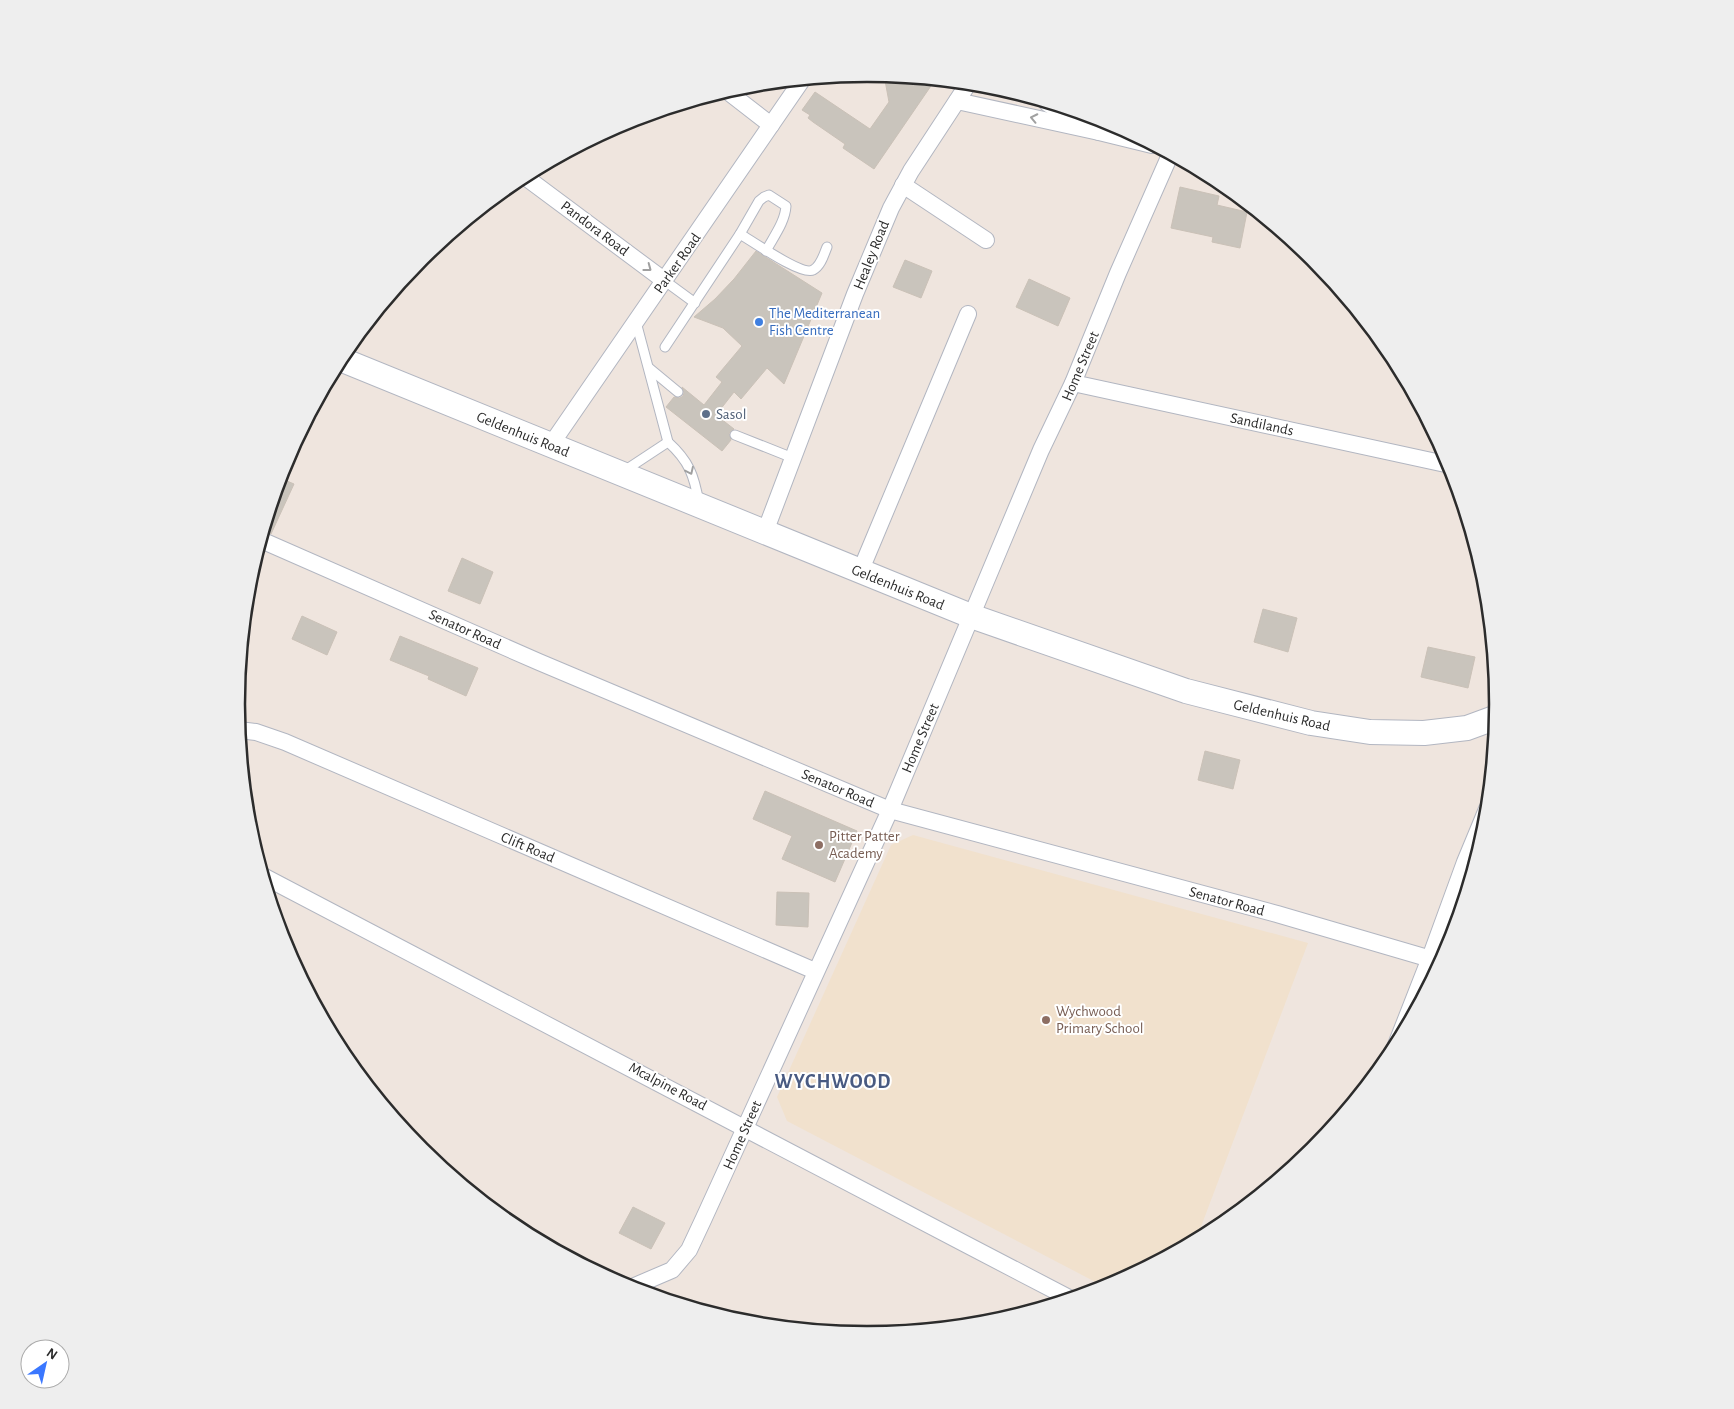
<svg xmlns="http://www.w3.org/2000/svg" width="1734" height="1409" font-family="'Alegreya Sans',sans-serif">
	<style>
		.education { fill: #f1e1cd }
		.building { fill: #c9c4bc; stroke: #cac1b7 }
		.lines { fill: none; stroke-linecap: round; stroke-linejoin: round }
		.service-casing { stroke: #b2b6c1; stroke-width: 11 }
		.minor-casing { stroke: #b2b6c1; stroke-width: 18 }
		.secondary-casing { stroke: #b2b6c1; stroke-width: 26 }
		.service { stroke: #fff; stroke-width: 9 }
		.minor { stroke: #fff; stroke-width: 16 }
		.secondary { stroke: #fff; stroke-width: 24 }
		.oneway { stroke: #a0a0a0 }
		.shop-dot { fill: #3f7fe0; stroke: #fff; stroke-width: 2 }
		.service-dot { fill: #5c6f8a; stroke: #fff; stroke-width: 2 }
		.education-dot { fill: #8d6e63; stroke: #fff; stroke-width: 2 }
		.labels { text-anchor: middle; stroke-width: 4; stroke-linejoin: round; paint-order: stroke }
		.street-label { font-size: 15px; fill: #2c2c2c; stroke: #fff }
		.shop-label { font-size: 15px; fill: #366cbe; stroke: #fff; text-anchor: start }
		.service-label { font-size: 15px; fill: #4e5e75; stroke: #fff; text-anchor: start }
		.education-label { font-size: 15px; fill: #785e54; stroke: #fff; text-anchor: start }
		.district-label { font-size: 20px; font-weight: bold; letter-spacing: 1px; fill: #495a81; stroke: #fff }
		.rim { fill: none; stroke: #2c2c2c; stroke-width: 2.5 }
	</style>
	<rect width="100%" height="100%" fill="#efe5de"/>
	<polygon class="education" points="913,835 1308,943 1196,1240 1107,1288 787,1121 777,1097 891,845"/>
	<g class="building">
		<polygon points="884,75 935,80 874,169 843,148 845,144 813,122 808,118 810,115 802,110 815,92 870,129 889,102"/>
		<polygon points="1180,187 1219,196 1217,205 1247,212 1240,248 1212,242 1213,237 1171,228"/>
		<polygon points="756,251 822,293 784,384 767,368 741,399 734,392 716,415 734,429 729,433 731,440 722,451 666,407 674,397 680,398 683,396 684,393 682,387 704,405 722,382 716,377 742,346 723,328 694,317 715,299 734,279"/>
		<polygon points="905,260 932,271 921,298 893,287"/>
		<polygon points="1029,279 1070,298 1058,326 1016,307"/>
		<polygon points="280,478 294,484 271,534 264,531"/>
		<polygon points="462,558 493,572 480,604 448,591"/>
		<polygon points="1263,609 1297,618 1288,652 1254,642"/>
		<polygon points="302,616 337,632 327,655 292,639"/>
		<polygon points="400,636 478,668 466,696 428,679 429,676 390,660"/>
		<polygon points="1428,647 1475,657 1468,688 1421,677"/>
		<polygon points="1205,751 1240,760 1233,789 1198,780"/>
		<polygon points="765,791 857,831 835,882 782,859 792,836 753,819"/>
		<polygon points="777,892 809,893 808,927 776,925"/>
		<polygon points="633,1207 665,1223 651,1249 619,1233"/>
	</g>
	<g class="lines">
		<defs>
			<g id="service">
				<path d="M 740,234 C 752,241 802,276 813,270 C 821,266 824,254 827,247"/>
				<polyline points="665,281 695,303"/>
				<path d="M 636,322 L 668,442 C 689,461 694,475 699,503"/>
				<path d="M 665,347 L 740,234 L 759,201 L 764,197 L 769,195 L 786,206 C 785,222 774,236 766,251"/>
				<polyline points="649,368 678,392"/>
				<polyline points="735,435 793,458"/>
				<polyline points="624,471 668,442"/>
			</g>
			<g id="minor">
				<polyline points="727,91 771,125"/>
				<polyline points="957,101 1099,132"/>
				<polyline points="1047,103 1074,121 1099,132 1152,145"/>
				<polyline points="524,176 665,281"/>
				<polyline points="903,185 986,240"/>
				<polyline points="1073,383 1450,465"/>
				<polyline points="550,446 802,80"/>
				<polyline points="765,532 855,294 891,208 911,171 968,84"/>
				<polyline points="261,540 539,662 890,810 1277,914 1441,962"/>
				<polyline points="860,572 968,314"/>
				<polyline points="239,730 256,732 285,742 815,971"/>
				<path d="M 263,876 C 533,1015 801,1159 1071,1299"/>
				<polyline points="1394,1050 1430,958 1465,862 1487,809"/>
				<polyline points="630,1288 672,1270 689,1250 704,1218 890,810 1041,450 1073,383 1118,273 1170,155"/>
			</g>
			<polyline id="secondary" points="340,359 971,616 1186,691 1311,723 1370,732 1424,733 1467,728 1497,717"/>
		</defs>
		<use href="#service" class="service-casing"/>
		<use href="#minor" class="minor-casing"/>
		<use href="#secondary" class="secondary-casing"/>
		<use href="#service" class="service"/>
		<use href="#minor" class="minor"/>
		<use href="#secondary" class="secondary"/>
	</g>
	<defs><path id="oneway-chevron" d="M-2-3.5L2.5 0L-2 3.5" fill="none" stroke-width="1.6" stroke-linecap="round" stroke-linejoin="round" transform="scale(1.25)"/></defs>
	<g class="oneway">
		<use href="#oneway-chevron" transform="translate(1034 118) rotate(-168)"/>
		<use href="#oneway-chevron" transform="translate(648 268) rotate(37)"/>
		<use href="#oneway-chevron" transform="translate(690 471) rotate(65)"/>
	</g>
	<circle class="shop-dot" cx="759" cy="322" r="5"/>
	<circle class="service-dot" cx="706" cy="414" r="5"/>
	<g class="education-dot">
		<circle cx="819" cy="845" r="5"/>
		<circle cx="1046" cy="1020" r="5"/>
	</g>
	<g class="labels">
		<g class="street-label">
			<text transform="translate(595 228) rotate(37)" y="5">Pandora Road</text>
			<text transform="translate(871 255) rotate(-68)" y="5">Healey Road</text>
			<text transform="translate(677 263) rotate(-55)" y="5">Parker Road</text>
			<text transform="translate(1080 366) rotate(-67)" y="5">Home Street</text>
			<text transform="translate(1262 424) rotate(12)" y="5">Sandilands</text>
			<text transform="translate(523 434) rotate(22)" y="5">Geldenhuis Road</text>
			<text transform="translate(898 587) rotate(22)" y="5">Geldenhuis Road</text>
			<text transform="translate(465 629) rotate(24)" y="5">Senator Road</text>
			<text transform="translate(1282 715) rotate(13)" y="5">Geldenhuis Road</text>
			<text transform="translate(920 738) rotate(-67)" y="5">Home Street</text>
			<text transform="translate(838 788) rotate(23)" y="5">Senator Road</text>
			<text transform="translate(528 847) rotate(23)" y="5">Clift Road</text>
			<text transform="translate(1227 901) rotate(15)" y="5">Senator Road</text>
			<text transform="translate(668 1086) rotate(28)" y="5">Mcalpine Road</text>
			<text transform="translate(742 1135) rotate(-66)" y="5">Home Street</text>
		</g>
		<g class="shop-label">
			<text x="769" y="318">The Mediterranean<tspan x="769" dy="17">Fish Centre</tspan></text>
		</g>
		<g class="service-label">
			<text x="716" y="419">Sasol</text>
		</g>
		<g class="education-label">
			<text x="829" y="841">Pitter Patter<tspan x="829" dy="17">Academy</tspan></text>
			<text x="1056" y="1016">Wychwood<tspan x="1056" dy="17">Primary School</tspan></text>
		</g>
		<g class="district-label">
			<text x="833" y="1088">WYCHWOOD</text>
		</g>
	</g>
	<path d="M0 0H1734V1409H0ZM245 704a622 622 0 1 1 1244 0a622 622 0 1 1-1244 0Z" fill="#eee" fill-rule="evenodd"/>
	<path class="rim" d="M245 704a622 622 0 1 1 1244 0a622 622 0 1 1-1244 0Z"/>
	<g transform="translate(45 1364) rotate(34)"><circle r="24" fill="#ffffff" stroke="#ababab"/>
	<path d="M0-4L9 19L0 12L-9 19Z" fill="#3a77ff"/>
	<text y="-8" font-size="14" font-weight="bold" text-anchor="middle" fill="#2c2c2c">N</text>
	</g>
</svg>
